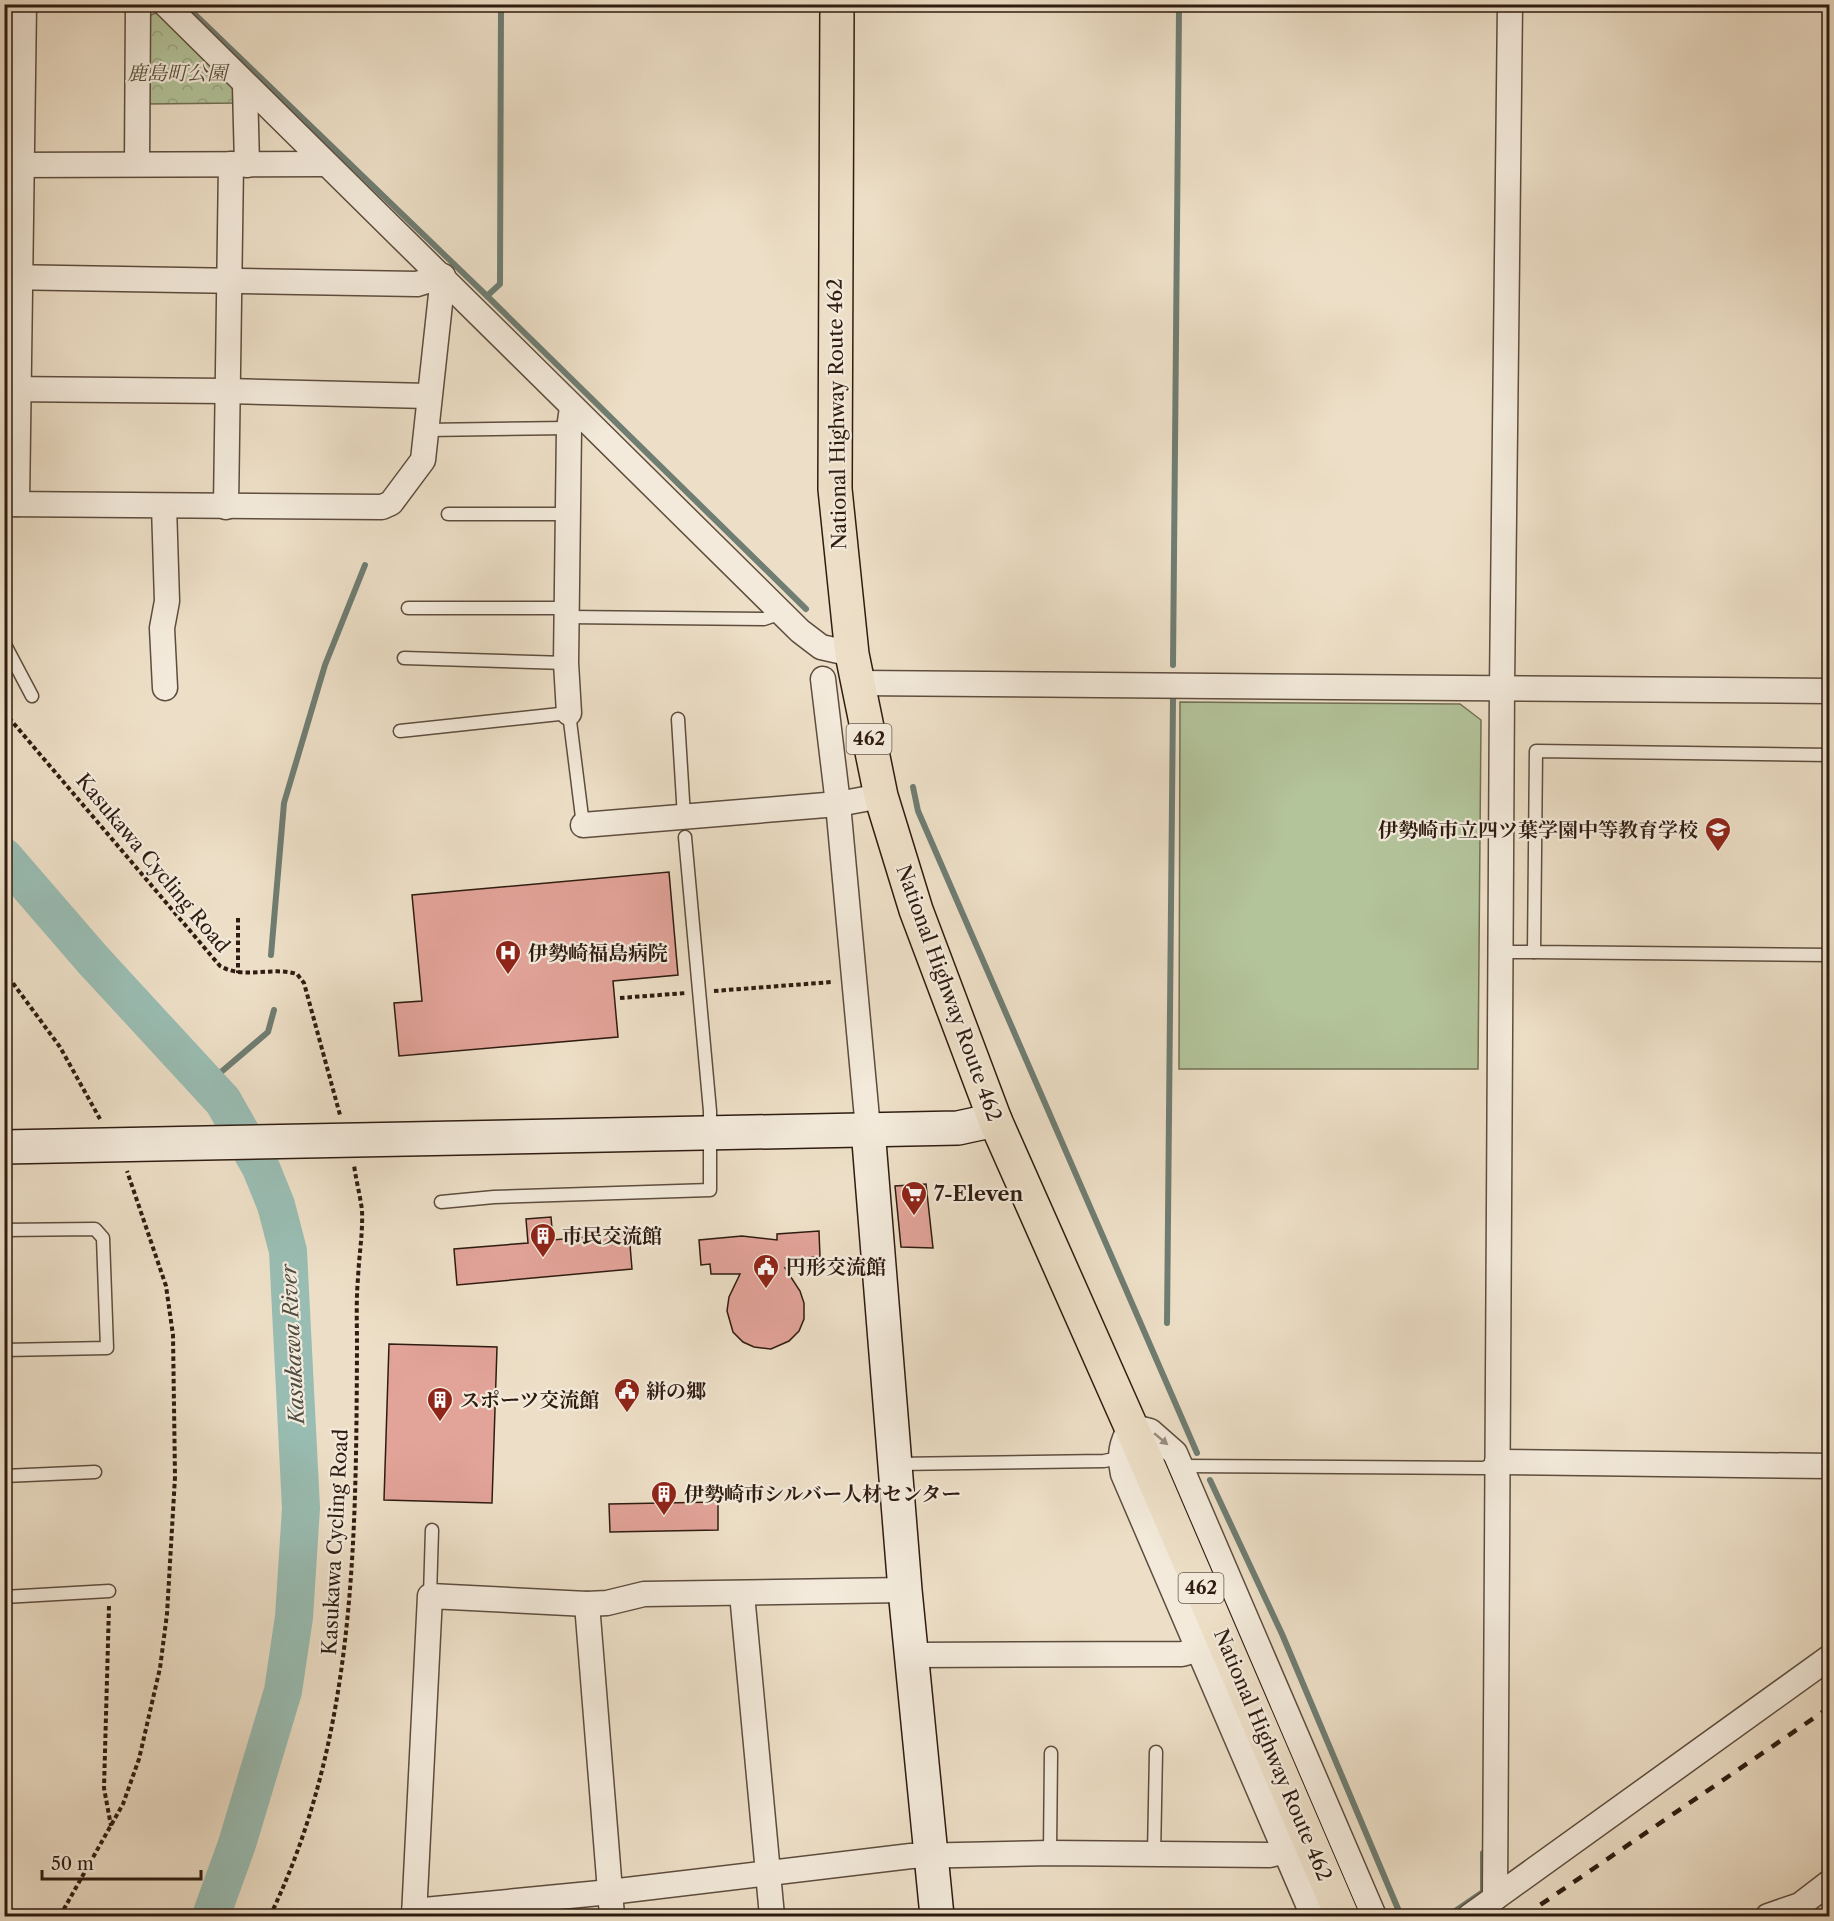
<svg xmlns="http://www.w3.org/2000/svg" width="1834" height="1921" font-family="'Libre Caslon Text','Noto Serif JP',serif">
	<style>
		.grass { fill: #b3c39a; stroke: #717056; stroke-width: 1.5 }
		.park { fill: url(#park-crowns); stroke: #717056; stroke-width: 1.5 }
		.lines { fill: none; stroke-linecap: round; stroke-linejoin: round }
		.stream { stroke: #6f7d72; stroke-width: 6 }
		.river { stroke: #99bdb3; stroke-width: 38 }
		.building { fill: #e2a399; stroke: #2f1c11; stroke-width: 1.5 }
		.lane-casing { stroke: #5e4d3e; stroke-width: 15 }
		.street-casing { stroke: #5e4d3e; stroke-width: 27 }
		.secondary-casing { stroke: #2f1c11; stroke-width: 36 }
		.highway-casing { stroke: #2f1c11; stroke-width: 36 }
		.path { stroke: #2f1c11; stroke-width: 4; stroke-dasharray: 4.5 3; stroke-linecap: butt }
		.lane { stroke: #f3eadb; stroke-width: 12 }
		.street { stroke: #f3eadb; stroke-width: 24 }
		.secondary { stroke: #f3eadb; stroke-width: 33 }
		.highway { stroke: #eddfc7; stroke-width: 33 }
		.rail { stroke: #2f1c11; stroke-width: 4.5; stroke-dasharray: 10 10; stroke-linecap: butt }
		.oneway { fill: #9b8d80 }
		.labels { text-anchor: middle; stroke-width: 4.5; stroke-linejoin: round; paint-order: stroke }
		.shield { fill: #f3eadb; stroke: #6a5a4e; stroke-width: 1.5 }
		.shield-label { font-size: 18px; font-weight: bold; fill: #2f1c11 }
		.park-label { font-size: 20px; font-style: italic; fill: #574e3a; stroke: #f3eadb }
		.street-label { font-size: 20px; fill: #2f1c11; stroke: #f3eadb }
		.poi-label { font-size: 20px; font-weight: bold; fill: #2f1c11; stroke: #f3eadb; text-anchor: start }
		.water-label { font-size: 21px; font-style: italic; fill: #4f4c42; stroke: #f3eadb }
	</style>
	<defs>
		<pattern id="park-crowns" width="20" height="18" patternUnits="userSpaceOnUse" patternTransform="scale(1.5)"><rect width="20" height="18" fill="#b3c39a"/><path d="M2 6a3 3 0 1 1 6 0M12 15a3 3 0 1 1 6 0" fill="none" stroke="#9aa784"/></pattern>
	</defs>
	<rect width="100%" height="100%" fill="#eddfc7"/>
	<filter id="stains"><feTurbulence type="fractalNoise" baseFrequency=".00333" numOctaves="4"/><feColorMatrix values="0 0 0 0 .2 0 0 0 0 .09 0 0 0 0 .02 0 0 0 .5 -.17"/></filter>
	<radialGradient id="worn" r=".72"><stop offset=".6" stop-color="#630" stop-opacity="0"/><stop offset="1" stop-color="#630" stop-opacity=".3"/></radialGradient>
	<polygon class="grass" points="1180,702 1460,704 1481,720 1478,1069 1179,1069"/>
	<polygon class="park" points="158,12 240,91 240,103 146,104 144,18"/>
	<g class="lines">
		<g class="stream">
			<polyline points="184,4 487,296 806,609"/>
			<polyline points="487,296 500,284 501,4"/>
			<polyline points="1173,665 1179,10"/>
			<polyline points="913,787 918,811 1197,1453"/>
			<polyline points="271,955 284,803 325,665 365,565"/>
			<polyline points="207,1084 268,1032 274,1010"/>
			<polyline points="1167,1323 1173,699"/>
			<polyline points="1210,1480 1282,1634 1401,1916"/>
			<polyline points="1448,1916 1483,1892 1483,1853"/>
		</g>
		<polyline class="river" points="4,857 93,960 223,1101 261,1168 276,1205 288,1251 301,1508 294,1617 283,1691 237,1844 211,1916"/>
	</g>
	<g class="building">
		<polygon points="669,872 678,975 613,981 618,1037 399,1056 394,1003 422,1001 412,895"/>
		<polygon points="926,1184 933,1248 901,1247 895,1186"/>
		<polygon points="551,1217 553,1240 629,1233 632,1269 457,1285 454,1249 528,1243 526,1219"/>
		<polygon points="819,1231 820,1257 812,1257 812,1267 785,1268 800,1291 804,1303 804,1319 799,1331 789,1341 771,1349 754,1347 743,1342 733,1332 727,1311 729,1297 740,1274 711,1274 710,1264 701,1265 699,1240 742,1236 777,1240 777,1234"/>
		<polygon points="389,1344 497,1347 492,1503 384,1500"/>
		<polygon points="718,1502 718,1530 610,1532 609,1504"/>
	</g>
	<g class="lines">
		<defs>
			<g id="lane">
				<polyline points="426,430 569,428"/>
				<polyline points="448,514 568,514"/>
				<polyline points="408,608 567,608"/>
				<polyline points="567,617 764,619 782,613"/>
				<polyline points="4,643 32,696"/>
				<polyline points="404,658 566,663"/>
				<polyline points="678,719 684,817"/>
				<polyline points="400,731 569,713 583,825"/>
				<polyline points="1830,755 1536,751 1534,952 1830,955"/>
				<polyline points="1500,952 1534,952"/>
				<polyline points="441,1202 494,1197 710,1190 710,1111 685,837"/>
				<polyline points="4,1230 95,1229 103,1238 107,1348 4,1350"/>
				<polyline points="896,1464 1104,1461 1119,1458"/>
				<polyline points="1180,1466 1484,1468 1497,1462"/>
				<polyline points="4,1476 95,1472"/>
				<polyline points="430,1596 432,1530"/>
				<polyline points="4,1597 109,1591"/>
				<polyline points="1050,1853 1051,1753"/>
				<polyline points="1154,1855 1156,1752"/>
				<polyline points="1800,1905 1811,1916"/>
			</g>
			<g id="street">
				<polyline points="165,4 800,631 821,647 852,654"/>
				<polyline points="245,86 247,165"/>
				<polyline points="137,164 138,4"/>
				<polyline points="4,165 325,164"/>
				<polyline points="4,277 417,284 443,276 423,460 391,503 382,507 4,504"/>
				<polyline points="4,389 227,391 428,396"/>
				<polyline points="17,504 24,4"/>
				<polyline points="164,506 167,601 162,628 165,688"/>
				<polyline points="226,507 231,164"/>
				<polyline points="823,679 838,804 868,1129"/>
				<polyline points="857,683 1830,691"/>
				<polyline points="569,713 566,663 569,428 572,408"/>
				<polyline points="583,825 838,804 881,796"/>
				<polyline points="1497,1462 1830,1466"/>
				<polyline points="742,1594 772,1916"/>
				<polyline points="587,1604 612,1916"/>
				<polyline points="912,1655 1182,1654 1197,1650"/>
				<polyline points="1495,1898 1502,687 1510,4"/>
				<polyline points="414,1911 610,1892 911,1856 1050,1853 1270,1855 1285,1851"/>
				<polyline points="414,1916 430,1596 587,1604 607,1603 644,1594 905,1590"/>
				<path d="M 1313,1916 L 1123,1474 C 1119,1455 1121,1443 1131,1426 L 1150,1431 L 1175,1453 L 1374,1916"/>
				<polyline points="1470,1916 1830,1657"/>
				<polyline points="1768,1916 1800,1905 1830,1882"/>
			</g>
			<g id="secondary">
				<polyline points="868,1129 905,1590 937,1916"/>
				<polyline points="4,1147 958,1128 995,1120"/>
			</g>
			<polyline id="highway" points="837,4 835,489 852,654 881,796 916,910 995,1120 1144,1456 1342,1916"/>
		</defs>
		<use href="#lane" class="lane-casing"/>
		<use href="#street" class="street-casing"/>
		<use href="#secondary" class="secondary-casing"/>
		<use href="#highway" class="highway-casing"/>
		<g class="path">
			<path d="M 4,712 L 220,966 C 245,980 271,966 297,974 L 304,983 L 340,1115"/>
			<polyline points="238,918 238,973"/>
			<polyline points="4,971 60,1047 100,1119"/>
			<polyline points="714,991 832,982"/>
			<polyline points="620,998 686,993"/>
			<polyline points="109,1606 104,1788 111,1826"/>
			<polyline points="60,1916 123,1804 139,1759 160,1668 167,1614 175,1477 173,1335 166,1286 127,1171"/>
			<path d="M 270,1916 C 356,1738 356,1541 357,1346 C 357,1324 356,1301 358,1278 C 359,1255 363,1233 362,1210 C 360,1195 356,1180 354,1165"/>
		</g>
		<use href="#lane" class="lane"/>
		<use href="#street" class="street"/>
		<use href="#secondary" class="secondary"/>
		<use href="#highway" class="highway"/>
		<polyline class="rail" points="1524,1916 1830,1707"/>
	</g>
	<defs><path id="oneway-solid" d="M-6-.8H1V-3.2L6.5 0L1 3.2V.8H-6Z" transform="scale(1.5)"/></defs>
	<use class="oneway" href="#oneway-solid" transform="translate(1161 1439) rotate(40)"/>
	<defs>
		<symbol id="school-pin" viewBox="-11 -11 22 30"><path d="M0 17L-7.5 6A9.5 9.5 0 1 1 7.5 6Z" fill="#8f2418" stroke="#f3eadb"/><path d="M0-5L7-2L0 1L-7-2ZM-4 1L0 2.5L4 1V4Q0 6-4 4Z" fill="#fff"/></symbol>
		<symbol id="hospital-pin" viewBox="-11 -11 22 30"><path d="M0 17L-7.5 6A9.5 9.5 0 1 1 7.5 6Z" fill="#8f2418" stroke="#f3eadb"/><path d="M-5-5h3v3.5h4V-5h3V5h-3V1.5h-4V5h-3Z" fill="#fff"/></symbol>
		<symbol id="supermarket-pin" viewBox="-11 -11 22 30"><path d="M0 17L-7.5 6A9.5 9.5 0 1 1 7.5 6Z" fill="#8f2418" stroke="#f3eadb"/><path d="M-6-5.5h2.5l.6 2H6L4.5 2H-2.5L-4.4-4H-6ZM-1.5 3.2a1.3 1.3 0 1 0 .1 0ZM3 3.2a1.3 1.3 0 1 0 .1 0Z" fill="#fff"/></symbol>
		<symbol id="building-pin" viewBox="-11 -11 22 30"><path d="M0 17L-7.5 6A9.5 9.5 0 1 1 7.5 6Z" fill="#8f2418" stroke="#f3eadb"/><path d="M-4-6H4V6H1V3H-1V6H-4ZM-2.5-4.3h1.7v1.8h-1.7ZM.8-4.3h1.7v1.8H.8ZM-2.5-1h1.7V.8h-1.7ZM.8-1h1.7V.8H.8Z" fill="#fff"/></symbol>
		<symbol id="civic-pin" viewBox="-11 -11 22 30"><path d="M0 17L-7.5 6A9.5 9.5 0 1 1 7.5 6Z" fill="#8f2418" stroke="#f3eadb"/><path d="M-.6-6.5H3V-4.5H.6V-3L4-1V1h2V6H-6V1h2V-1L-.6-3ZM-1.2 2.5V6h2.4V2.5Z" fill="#fff"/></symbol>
	</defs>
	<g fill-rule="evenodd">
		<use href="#school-pin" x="1703" y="815" width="30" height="40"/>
		<use href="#hospital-pin" x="493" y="938" width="30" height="40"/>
		<use href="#supermarket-pin" x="899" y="1179" width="30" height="40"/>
		<use href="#building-pin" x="528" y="1221" width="30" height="40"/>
		<use href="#civic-pin" x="751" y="1252" width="30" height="40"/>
		<use href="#civic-pin" x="612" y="1376" width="30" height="40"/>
		<use href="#building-pin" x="425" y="1385" width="30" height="40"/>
		<use href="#building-pin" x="649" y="1479" width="30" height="40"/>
	</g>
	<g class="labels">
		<g class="shield">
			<rect x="846.5" y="724" width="45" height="30" rx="4.5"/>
			<rect x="1178.5" y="1573" width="45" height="30" rx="4.5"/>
		</g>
		<g class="shield-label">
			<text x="869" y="745">462</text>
			<text x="1201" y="1594">462</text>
		</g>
		<g class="park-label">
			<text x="177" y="80">鹿島町公園</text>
		</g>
		<g class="street-label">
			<text transform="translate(837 414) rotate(-91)" y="7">National Highway Route 462</text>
			<text transform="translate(153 863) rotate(50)" y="7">Kasukawa Cycling Road</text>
			<text transform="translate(949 993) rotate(70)" y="7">National Highway Route 462</text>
			<text transform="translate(335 1542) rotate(-87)" y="7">Kasukawa Cycling Road</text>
			<text transform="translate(1273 1755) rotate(67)" y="7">National Highway Route 462</text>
		</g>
		<g class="poi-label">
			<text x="1698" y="837" text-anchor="end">伊勢崎市立四ツ葉学園中等教育学校</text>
			<text x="528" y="960">伊勢崎福島病院</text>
			<text x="934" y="1201">7-Eleven</text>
			<text x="562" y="1243">市民交流館</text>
			<text x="786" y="1274">円形交流館</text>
			<text x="646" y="1398">絣の郷</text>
			<text x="460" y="1407">スポーツ交流館</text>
			<text x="684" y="1501">伊勢崎市シルバー人材センター</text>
		</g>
		<g class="water-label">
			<text transform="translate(293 1344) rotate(-93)" y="7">Kasukawa River</text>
		</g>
	</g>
	<rect width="1834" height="1921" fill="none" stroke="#eddfc7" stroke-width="24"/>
	<rect x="6" y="6" width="1822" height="1909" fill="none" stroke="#2f1c11" stroke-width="3"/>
	<rect x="12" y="12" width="1810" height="1897" fill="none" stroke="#2f1c11" stroke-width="1.5"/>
	<path d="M42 1870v9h159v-9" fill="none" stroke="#2f1c11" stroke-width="3"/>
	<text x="51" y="1870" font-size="18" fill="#2f1c11" stroke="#f3eadb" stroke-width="4.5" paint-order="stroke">50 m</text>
	<rect width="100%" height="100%" filter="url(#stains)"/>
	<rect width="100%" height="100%" fill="url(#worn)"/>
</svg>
